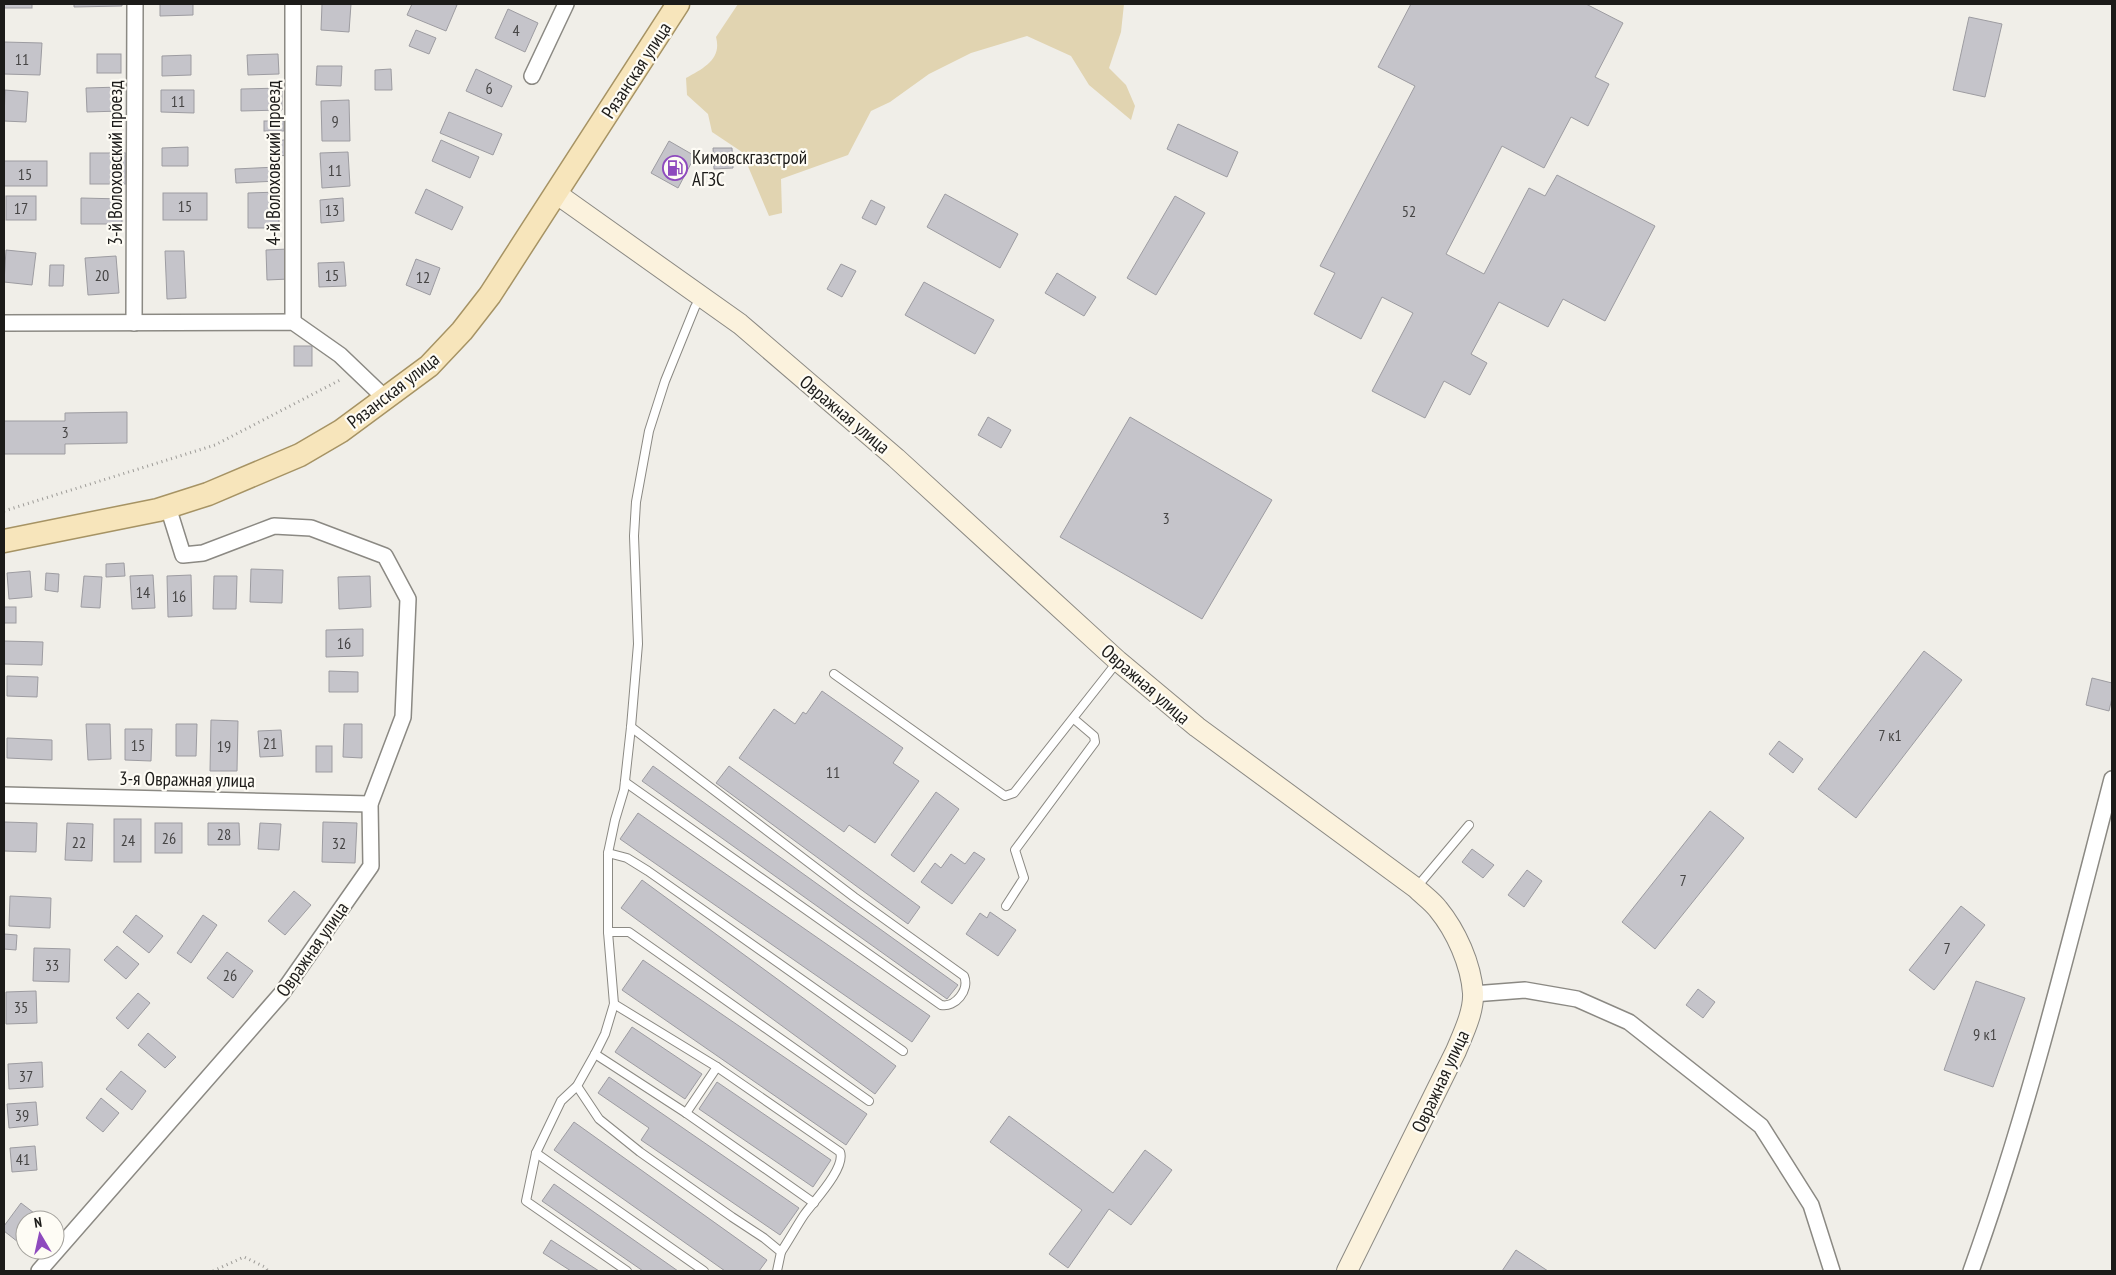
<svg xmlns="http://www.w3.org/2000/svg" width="2116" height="1275" font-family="'PT Sans Narrow',sans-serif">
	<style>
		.green { fill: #e1d4b1 }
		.building { fill: #c5c4ca; stroke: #9d9ca1 }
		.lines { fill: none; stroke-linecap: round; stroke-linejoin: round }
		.lane-casing { stroke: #8b8983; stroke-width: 10 }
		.street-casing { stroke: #8b8983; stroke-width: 18 }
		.secondary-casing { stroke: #8b8983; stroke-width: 22 }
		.primary-casing { stroke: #a69364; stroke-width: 25 }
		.path { stroke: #9d9b97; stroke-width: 3; stroke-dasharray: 1 4; stroke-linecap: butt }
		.lane { stroke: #fff; stroke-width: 8 }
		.street { stroke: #fff; stroke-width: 15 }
		.secondary { stroke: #fbf2dd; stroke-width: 20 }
		.primary { stroke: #f7e5bb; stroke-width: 22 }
		.labels { text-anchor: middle; stroke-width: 4.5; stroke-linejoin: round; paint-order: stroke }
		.number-label { font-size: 16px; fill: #464545 }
		.street-label { font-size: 19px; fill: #1c1b19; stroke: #fefcf5 }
		.poi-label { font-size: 19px; fill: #1c1b19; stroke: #fefcf5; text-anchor: start }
	</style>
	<rect width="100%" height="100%" fill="#f0eee8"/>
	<path class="green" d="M 738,4 L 1124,4 L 1121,32 L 1109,68 L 1126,85 L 1135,106 L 1131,120 L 1089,85 L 1071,56 L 1027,36 L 971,53 L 929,74 L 890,102 L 871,111 L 848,155 L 781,179 L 782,213 L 769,216 L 742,152 L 712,132 L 708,114 L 687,95 L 686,78 C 704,68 722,59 716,37 Z"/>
	<g class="building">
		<rect x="4" y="4" width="28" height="4"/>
		<polygon points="74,4 122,4 122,6 74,7"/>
		<polygon points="160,4 193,4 193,15 160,16"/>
		<polygon points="322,4 351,4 349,32 321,30"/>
		<polygon points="412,4 453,4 457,5 446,31 407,15"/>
		<polygon points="1411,4 1586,4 1623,23 1595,77 1609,84 1588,126 1571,117 1544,168 1502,146 1446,254 1484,274 1529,188 1545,196 1557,175 1655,226 1605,321 1563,299 1548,327 1499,302 1471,354 1487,363 1470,395 1444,381 1425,418 1372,391 1413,313 1382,297 1361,339 1314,314 1335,273 1320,266 1415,86 1378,67"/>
		<polygon points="508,9 538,23 525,52 495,38"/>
		<polygon points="1969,17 2002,24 1985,97 1953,90"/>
		<polygon points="416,30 436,38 429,54 409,46"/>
		<polygon points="4,42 42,43 40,75 4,74"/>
		<rect x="97" y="54" width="24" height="19"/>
		<polygon points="278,54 279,74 248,75 247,55"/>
		<polygon points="191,55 191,75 162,76 162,56"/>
		<polygon points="317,66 342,66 341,86 316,85"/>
		<polygon points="391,69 392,90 375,90 375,70"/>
		<polygon points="476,69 512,86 502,107 466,91"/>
		<polygon points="120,87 121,111 87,112 86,88"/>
		<polygon points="282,88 282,110 241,111 241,89"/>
		<polygon points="5,90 28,92 26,122 4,121"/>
		<polygon points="161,90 194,90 194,113 161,112"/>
		<polygon points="349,100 350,141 322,141 321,101"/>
		<polygon points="449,112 502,134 493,155 440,133"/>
		<rect x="264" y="121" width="20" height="10"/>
		<polygon points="1178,124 1238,152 1227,177 1167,149"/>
		<polygon points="276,140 289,140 289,156 276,155"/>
		<polygon points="441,140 479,157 470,178 432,161"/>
		<polygon points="669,141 695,156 678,188 651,173"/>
		<polygon points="188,147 188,166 162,166 162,148"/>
		<polygon points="713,148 732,148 733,168 714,169"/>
		<polygon points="348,152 350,186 322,188 320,153"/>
		<rect x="90" y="153" width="36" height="31"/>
		<rect x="4" y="161" width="43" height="25"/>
		<polygon points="277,167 278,181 236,183 235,169"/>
		<polygon points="426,189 463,207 452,230 415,213"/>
		<polygon points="279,192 279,228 248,228 248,193"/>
		<rect x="163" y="193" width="44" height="27"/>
		<polygon points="945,194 1018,234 1000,268 927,227"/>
		<rect x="6" y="196" width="30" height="24"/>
		<polygon points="1175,196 1205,213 1156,295 1127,278"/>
		<polygon points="81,198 122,199 122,224 81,224"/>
		<polygon points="343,198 344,221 321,223 320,200"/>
		<polygon points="871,200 885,207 876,225 862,218"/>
		<polygon points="288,249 289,279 267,280 266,250"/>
		<polygon points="6,250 36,253 32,285 4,282"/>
		<polygon points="165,251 184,251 186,298 167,299"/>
		<polygon points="116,256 119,293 88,295 85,258"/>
		<polygon points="416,259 440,268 430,295 406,285"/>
		<polygon points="344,262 346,286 319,287 318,263"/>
		<polygon points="841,264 856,271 842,297 827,289"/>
		<polygon points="50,265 64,265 63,286 49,286"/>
		<polygon points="1057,273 1096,297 1084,316 1045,293"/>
		<polygon points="924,282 994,320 975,354 905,315"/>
		<rect x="294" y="346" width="18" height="20"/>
		<polygon points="127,412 127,443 65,444 65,454 4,454 4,421 65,421 65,413"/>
		<polygon points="988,417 1011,430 1001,448 978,435"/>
		<polygon points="1130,417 1272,500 1202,619 1060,537"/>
		<polygon points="124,563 125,576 106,577 106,564"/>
		<polygon points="251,569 283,570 282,603 250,602"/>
		<polygon points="30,571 32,597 9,599 7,573"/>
		<polygon points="46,573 59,574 58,592 45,590"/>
		<polygon points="153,575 155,608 132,609 130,576"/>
		<polygon points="191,575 192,616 168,617 167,576"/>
		<polygon points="84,576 102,577 100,608 81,607"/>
		<polygon points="214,576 237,576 236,609 213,609"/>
		<polygon points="370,576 371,607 339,609 338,577"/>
		<rect x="4" y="607" width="12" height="16"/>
		<polygon points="363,629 363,656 326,657 326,630"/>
		<polygon points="4,641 43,642 42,665 4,664"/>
		<polygon points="1924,651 1962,680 1856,818 1818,789"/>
		<polygon points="329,671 358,672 358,692 329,692"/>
		<polygon points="7,676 38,677 37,697 7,696"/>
		<polygon points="2092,678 2112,683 2112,698 2109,711 2086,705"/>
		<polygon points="822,691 903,748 893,763 919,781 875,843 849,825 844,832 739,758 774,709 795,724 803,712 806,714"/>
		<polygon points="211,720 238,721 237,771 210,771"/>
		<polygon points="86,724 110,724 111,759 88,760"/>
		<polygon points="176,724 197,724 196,756 176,756"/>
		<polygon points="344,724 362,724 362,758 343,757"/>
		<polygon points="125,729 152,729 151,761 125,760"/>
		<polygon points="281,730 283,756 260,757 258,731"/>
		<polygon points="7,738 52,740 52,760 7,758"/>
		<polygon points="1779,741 1803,759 1793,773 1769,754"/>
		<rect x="316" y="746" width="16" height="26"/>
		<polygon points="653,766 958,985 947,999 642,781"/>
		<polygon points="729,766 920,907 908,924 716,783"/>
		<polygon points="936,792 959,809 914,872 891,855"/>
		<polygon points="1710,811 1744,838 1655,949 1622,922"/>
		<polygon points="638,813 930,1016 912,1042 620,839"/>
		<rect x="114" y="819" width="27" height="43"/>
		<polygon points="4,822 37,823 36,852 4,851"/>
		<polygon points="323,822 357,823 355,863 322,862"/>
		<polygon points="67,823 93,824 92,861 65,860"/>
		<rect x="155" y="823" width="27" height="30"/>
		<polygon points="208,823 239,823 240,845 208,845"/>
		<polygon points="260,823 281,824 279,850 258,849"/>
		<polygon points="1472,849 1494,865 1483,878 1462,862"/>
		<polygon points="974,852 985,859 952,904 921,882 935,863 941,868 951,854 965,864"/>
		<polygon points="1527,870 1542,881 1524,907 1508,895"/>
		<polygon points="642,880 896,1066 875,1094 621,908"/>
		<polygon points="294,891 311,905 285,935 268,921"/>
		<polygon points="10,896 51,898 50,928 9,926"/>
		<polygon points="1961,906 1985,925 1934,990 1909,970"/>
		<polygon points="990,912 1016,930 998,956 966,934 980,913 987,918"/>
		<polygon points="136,915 163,936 149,953 123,932"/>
		<polygon points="203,915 217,925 191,963 177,953"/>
		<polygon points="4,934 17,935 16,950 4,949"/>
		<polygon points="117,946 139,964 126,979 104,960"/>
		<polygon points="34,948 70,949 69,982 33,981"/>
		<polygon points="227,952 253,971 233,998 207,978"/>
		<polygon points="643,960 867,1114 846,1145 622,990"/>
		<polygon points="1976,981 2025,998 1993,1087 1944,1070"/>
		<polygon points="1698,989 1715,1002 1703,1018 1686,1005"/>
		<polygon points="36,991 37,1023 6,1024 6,992"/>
		<polygon points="138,993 150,1003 128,1029 116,1018"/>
		<polygon points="632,1027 702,1074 685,1099 615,1052"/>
		<polygon points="148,1033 176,1057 165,1068 138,1045"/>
		<polygon points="42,1062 43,1087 9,1089 8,1064"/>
		<polygon points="121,1071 146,1091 132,1110 106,1089"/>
		<polygon points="609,1077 799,1208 780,1235 641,1140 649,1128 598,1093"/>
		<polygon points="717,1082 831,1160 813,1187 699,1109"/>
		<polygon points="101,1098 119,1113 103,1132 86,1118"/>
		<polygon points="36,1102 38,1125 9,1128 7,1104"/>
		<polygon points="1009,1116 1113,1193 1145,1150 1172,1170 1131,1225 1109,1209 1068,1268 1049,1254 1082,1210 990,1142"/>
		<polygon points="574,1122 767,1260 759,1271 725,1271 554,1150"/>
		<polygon points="35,1146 37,1170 12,1172 10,1148"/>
		<polygon points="554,1184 678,1271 643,1271 542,1201"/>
		<polygon points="21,1203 38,1216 35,1220 25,1220 25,1233 18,1242 4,1231 4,1226"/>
		<polygon points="551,1240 599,1271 571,1271 543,1253"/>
		<polygon points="1516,1250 1548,1271 1502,1271"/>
	</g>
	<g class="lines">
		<defs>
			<g id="lane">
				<polyline points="834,674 1005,796 1014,793 1118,661"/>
				<path d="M 625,782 L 941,1005 C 955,1008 970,990 964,976 L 854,897 L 631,727"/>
				<polyline points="608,853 627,858 648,871 903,1051"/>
				<polyline points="1416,888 1469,825"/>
				<polyline points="1006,906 1024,878 1015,850 1095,742 1094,736 1074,719"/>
				<polyline points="608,932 629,932 869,1101"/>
				<path d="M 614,1004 L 717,1067 L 840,1152 C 846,1168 813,1202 804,1215 C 796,1227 789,1240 781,1252"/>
				<polyline points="595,1054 686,1113 814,1203"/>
				<polyline points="577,1086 599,1119 640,1152 732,1217 764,1238 781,1252 777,1271"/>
				<polyline points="686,1113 717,1067"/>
				<polyline points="536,1153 704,1271"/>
				<polyline points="627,1271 526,1201 536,1153 561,1101 577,1086 595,1054 605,1034 614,1004 608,932 608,853 615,820 624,790 631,727 638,644 634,536 636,502 649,431 665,381 695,307 701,297"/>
			</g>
			<g id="street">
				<polyline points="293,4 293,322"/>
				<polyline points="532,76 566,4"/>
				<polyline points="4,323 293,322 340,355 386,399"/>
				<polyline points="134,323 135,4"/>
				<polyline points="4,795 370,804"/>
				<polyline points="1473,994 1525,990 1577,999 1629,1022 1761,1126 1811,1205 1832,1271"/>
				<polyline points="39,1271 282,993 371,866 370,804 403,717 408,599 385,556 311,528 274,526 203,553 183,555 168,507"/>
				<path d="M 1971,1271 C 2029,1110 2069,944 2112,779"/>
			</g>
			<path id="secondary" d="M 557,194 L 740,324 L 896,458 L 1118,661 L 1197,727 L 1416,888 C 1423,895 1432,901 1438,909 C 1456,931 1471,964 1473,993 C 1474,1012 1463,1034 1456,1051 L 1347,1271"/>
			<polyline id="primary" points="4,541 158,510 208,494 300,455 341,431 429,366 462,331 490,295 678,4"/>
		</defs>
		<use href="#lane" class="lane-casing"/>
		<use href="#street" class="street-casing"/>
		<use href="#secondary" class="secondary-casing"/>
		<use href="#primary" class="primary-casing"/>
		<g class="path">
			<polyline points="4,511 215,445 342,379"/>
			<polyline points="213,1271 244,1257 265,1267 268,1271"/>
		</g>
		<use href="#lane" class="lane"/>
		<use href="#street" class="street"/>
		<use href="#secondary" class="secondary"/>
		<use href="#primary" class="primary"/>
	</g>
	<defs>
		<symbol id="fuel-ring" viewBox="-11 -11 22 22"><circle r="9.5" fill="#fefcf5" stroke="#8e4abe" stroke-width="1.5"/><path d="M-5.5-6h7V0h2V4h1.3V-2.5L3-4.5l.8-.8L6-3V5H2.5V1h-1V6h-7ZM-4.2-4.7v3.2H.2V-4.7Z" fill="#8e4abe"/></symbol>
	</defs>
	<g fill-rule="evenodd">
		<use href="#fuel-ring" x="661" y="154" width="28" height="28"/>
	</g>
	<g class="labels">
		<g class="number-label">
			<text x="516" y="36">4</text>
			<text x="22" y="65">11</text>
			<text x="489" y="94">6</text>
			<text x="178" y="107">11</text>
			<text x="335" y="127">9</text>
			<text x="335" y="176">11</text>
			<text x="25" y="180">15</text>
			<text x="185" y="212">15</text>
			<text x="21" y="214">17</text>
			<text x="332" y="216">13</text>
			<text x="1409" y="217">52</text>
			<text x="102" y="281">20</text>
			<text x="332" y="281">15</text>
			<text x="423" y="283">12</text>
			<text x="65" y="438">3</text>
			<text x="1166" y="524">3</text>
			<text x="143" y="598">14</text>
			<text x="179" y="602">16</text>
			<text x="344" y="649">16</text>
			<text x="1890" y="741">7 к1</text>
			<text x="270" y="749">21</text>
			<text x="138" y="751">15</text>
			<text x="224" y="752">19</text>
			<text x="833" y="778">11</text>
			<text x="224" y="840">28</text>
			<text x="169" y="844">26</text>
			<text x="128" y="846">24</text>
			<text x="79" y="848">22</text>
			<text x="339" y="849">32</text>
			<text x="1683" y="886">7</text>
			<text x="1947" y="954">7</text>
			<text x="52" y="971">33</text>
			<text x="230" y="981">26</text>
			<text x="21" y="1013">35</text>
			<text x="1985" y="1040">9 к1</text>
			<text x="26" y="1082">37</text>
			<text x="22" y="1121">39</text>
			<text x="23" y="1165">41</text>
		</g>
		<g class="street-label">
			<text transform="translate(636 70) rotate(-57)" y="7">Рязанская улица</text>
			<text transform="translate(115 163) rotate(-90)" y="7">3-й Волоховский проезд</text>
			<text transform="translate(273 163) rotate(-90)" y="7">4-й Волоховский проезд</text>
			<text transform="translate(393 390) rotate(-38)" y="7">Рязанская улица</text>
			<text transform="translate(845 414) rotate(40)" y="7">Овражная улица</text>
			<text transform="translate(1146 684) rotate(41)" y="7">Овражная улица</text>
			<text transform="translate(187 779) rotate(1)" y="7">3-я Овражная улица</text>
			<text transform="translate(312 949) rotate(-55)" y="7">Овражная улица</text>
			<text transform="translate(1440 1081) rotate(-65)" y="7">Овражная улица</text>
		</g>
		<g class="poi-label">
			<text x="692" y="164">Кимовскгазстрой<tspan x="692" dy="22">АГЗС</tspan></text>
		</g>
	</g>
	<rect width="2116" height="1275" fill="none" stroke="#1c1b19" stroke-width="10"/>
	<g transform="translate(40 1235) rotate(351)"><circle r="24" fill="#fefcf5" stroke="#a4a29d"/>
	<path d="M0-4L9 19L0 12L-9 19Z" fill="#8e4abe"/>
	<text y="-8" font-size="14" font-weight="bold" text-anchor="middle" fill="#1c1b19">N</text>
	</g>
</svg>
